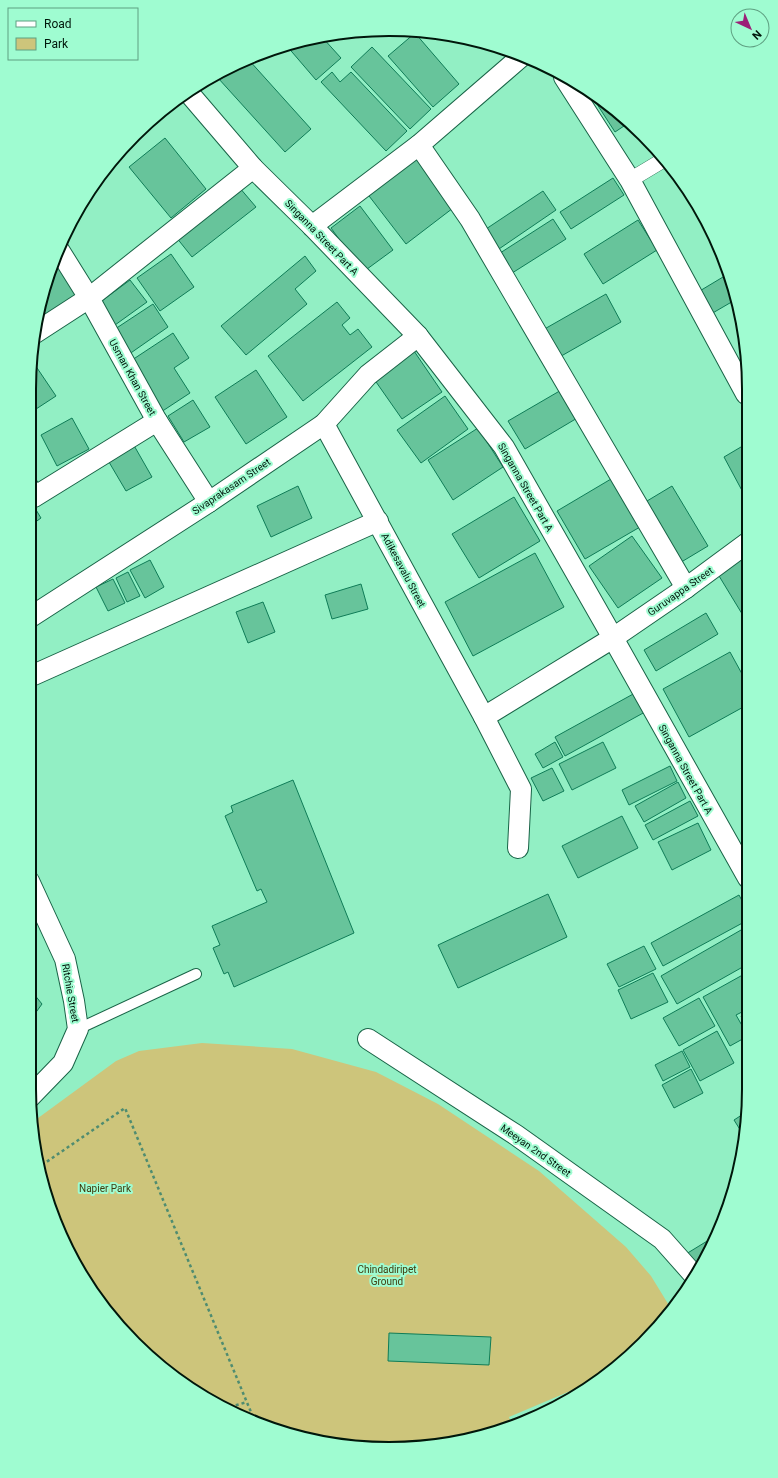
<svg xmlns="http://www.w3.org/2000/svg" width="778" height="1478" font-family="Roboto,sans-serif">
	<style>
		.green { fill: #cdc57b }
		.building { fill: #67c49b; stroke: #0f7c57 }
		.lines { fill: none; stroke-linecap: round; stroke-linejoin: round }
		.service-casing { stroke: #196447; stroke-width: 12 }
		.pedestrian-casing { stroke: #196447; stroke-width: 16 }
		.minor-casing { stroke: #196447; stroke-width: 22 }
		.path { stroke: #4f8c70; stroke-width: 2.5; stroke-dasharray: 3 3; stroke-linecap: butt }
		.service { stroke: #fff; stroke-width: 10 }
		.pedestrian { stroke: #fff; stroke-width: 15 }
		.minor { stroke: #fff; stroke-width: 20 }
		.labels { text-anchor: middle; stroke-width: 4; stroke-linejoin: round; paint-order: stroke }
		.street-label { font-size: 10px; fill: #00170b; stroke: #9ffcd1 }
		.park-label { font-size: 10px; fill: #3f3a0e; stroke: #9ffcd1 }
		.rim { fill: none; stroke: #00170b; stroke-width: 2 }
	</style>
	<rect width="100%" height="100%" fill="#92efc4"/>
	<polygon class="green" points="202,1043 292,1049 376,1072 438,1104 539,1171 626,1247 651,1276 670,1307 643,1344 601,1378 509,1417 512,1425 413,1448 296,1437 189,1388 104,1308 48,1205 34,1121 116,1061 139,1051"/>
	<g class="building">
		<polygon points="415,33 459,84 433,107 388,56"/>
		<polygon points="322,37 341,58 316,80 286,45"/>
		<polygon points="372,47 431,109 410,129 351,67"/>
		<polygon points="248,59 311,129 285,152 218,78 229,68"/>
		<polygon points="332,72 340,82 351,72 407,131 386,151 321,82"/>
		<polygon points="594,97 626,118 630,122 615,132 593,98"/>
		<polygon points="165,138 206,189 171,218 129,167"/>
		<polygon points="417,153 457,205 406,244 366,192"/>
		<polygon points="613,178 624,195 571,229 560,212"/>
		<polygon points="239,187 256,207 192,257 176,237"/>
		<polygon points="543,191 556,210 496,251 483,231"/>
		<polygon points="360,206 393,250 363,272 331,228"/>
		<polygon points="553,219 566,239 509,275 497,255"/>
		<polygon points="638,220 657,250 603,284 584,254"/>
		<polygon points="171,254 194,287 160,311 137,278"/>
		<polygon points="57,255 82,297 36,325 41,296"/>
		<polygon points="305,256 316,271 295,289 307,304 246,355 221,326"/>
		<polygon points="728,274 735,300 711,314 698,292"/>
		<polygon points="130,280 147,302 115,325 99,303"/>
		<polygon points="606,294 621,322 556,359 541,331"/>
		<polygon points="337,302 350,318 342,325 350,335 358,329 372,347 303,401 268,356"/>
		<polygon points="153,304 168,327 125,357 109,333"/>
		<polygon points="173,333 189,358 174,368 190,393 161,412 129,362"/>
		<polygon points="414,351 442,392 402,419 374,379"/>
		<polygon points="31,359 56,396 33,411 30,406"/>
		<polygon points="256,370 287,417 246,444 215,397"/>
		<polygon points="563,389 579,417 525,449 508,421"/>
		<polygon points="445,396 468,429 421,463 397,430"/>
		<polygon points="193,400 210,427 184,442 168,416"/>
		<polygon points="72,418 89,449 57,466 41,435"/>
		<polygon points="478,428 503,467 453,500 428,460"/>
		<polygon points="132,442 152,477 126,491 106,457"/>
		<polygon points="746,444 746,498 724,457"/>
		<polygon points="611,479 640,527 585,559 557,511"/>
		<polygon points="298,486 312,518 271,537 257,506"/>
		<polygon points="672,486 708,546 678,564 642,504"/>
		<polygon points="514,497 540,541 479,578 452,534"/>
		<polygon points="30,500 41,518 30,526"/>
		<polygon points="632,536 662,578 618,608 589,566"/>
		<polygon points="535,553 564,607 473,656 445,602"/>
		<polygon points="747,553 747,622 716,571"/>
		<polygon points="150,560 164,587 145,598 130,570"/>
		<polygon points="128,572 140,596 127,602 116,578"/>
		<polygon points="113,579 125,603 108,611 96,587"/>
		<polygon points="361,584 368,609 332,619 325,595"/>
		<polygon points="263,602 275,632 248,643 236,612"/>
		<polygon points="706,613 718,634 656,671 644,650"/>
		<polygon points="730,652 747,683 747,705 689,737 663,689"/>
		<polygon points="635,693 645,712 565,756 555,737"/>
		<polygon points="555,742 563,757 543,768 535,754"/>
		<polygon points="603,742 616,768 572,790 559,764"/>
		<polygon points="670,766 677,781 629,805 622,790"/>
		<polygon points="552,768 564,791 543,801 531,778"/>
		<polygon points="293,780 354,933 234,987 228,972 224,974 213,948 220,945 212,926 267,902 261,889 257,891 225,816 233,812 231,806"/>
		<polygon points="678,782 686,798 644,822 635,806"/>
		<polygon points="690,801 698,816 653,840 645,825"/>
		<polygon points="622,816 638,848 578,878 562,846"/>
		<polygon points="698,823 711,850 672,870 658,842"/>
		<polygon points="548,894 567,937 458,988 438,945"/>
		<polygon points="739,895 748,912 748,920 663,966 651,943"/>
		<polygon points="748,926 748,964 677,1004 661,976"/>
		<polygon points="644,946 656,969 619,987 607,964"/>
		<polygon points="748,972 748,1009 736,1015 748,1036 730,1046 703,997"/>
		<polygon points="653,973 668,1002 631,1019 618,990"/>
		<polygon points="29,988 42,1004 29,1022"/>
		<polygon points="699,998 715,1026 679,1046 663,1018"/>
		<polygon points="748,1012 748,1030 741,1016"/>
		<polygon points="717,1031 734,1063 700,1081 683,1050"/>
		<polygon points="682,1051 690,1067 663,1081 655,1065"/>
		<polygon points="691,1069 703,1093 674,1108 662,1085"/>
		<polygon points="748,1111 748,1112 744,1136 734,1120"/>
		<polygon points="717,1235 712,1248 699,1267 686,1254"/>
		<polygon points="389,1333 491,1337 489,1365 388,1361"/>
	</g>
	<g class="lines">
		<defs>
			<polyline id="service" points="78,1029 196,974"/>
			<polyline id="pedestrian" points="630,180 665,159"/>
			<g id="minor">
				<polyline points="564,77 630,180 746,394"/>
				<polyline points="188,92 253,168 312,226 418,336 504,447 613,638 748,878"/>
				<polyline points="419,145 470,219 686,588"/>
				<polyline points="312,226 419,145 522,56"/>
				<polyline points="59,250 89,298 157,421 209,502"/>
				<polyline points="35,333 89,298 253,168"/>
				<polyline points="324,424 484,717"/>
				<polyline points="30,489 34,497 157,421"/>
				<polyline points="29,618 209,502 324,424 368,375 418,336"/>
				<polyline points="29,677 378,521"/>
				<polyline points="518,848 521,789 484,717 613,638 686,588 747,543"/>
				<polyline points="29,881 65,959 74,1001 78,1029 63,1063 30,1097"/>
				<polyline points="368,1039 516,1135 662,1239 693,1274"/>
			</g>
		</defs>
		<use href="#service" class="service-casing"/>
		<use href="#pedestrian" class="pedestrian-casing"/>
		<use href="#minor" class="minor-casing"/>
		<g class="path">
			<polyline points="42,1165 125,1108 253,1417"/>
			<polyline points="230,1407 247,1402"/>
		</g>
		<use href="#service" class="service"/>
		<use href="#pedestrian" class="pedestrian"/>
		<use href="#minor" class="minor"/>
	</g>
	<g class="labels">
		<g class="street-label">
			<text transform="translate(322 237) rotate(46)" y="4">Singanna Street Part A</text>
			<text transform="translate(133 377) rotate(61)" y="4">Usman Khan Street</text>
			<text transform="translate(231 486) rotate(-34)" y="4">Sivaprakasam Street</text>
			<text transform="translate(526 487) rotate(60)" y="4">Singanna Street Part A</text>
			<text transform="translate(404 570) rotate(62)" y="4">Adikesavalu Street</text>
			<text transform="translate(680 591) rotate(-35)" y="4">Guruvappa Street</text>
			<text transform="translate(686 769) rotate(61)" y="4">Singanna Street Part A</text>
			<text transform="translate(71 993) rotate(80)" y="4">Ritchie Street</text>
			<text transform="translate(536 1150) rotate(35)" y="4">Meeyan 2nd Street</text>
		</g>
		<g class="park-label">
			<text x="105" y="1192">Napier Park</text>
			<text x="387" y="1273">Chindadiripet<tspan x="387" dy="12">Ground</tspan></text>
		</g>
	</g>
	<path d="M0 0H778V1478H0ZM389 36H389A353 353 0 0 1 742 389V1089A353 353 0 0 1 389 1442H389A353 353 0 0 1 36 1089V389A353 353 0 0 1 389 36Z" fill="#9ffcd1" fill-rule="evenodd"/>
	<path class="rim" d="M389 36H389A353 353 0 0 1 742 389V1089A353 353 0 0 1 389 1442H389A353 353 0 0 1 36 1089V389A353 353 0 0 1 389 36Z"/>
	<rect x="8" y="8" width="130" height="52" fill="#9ffcd1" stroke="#5fa082"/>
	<rect x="16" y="21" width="20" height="6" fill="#ffffff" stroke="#5fa082"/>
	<text x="44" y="28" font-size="12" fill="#00170b">Road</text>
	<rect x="16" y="38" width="20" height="12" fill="#cdc57b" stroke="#5fa082"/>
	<text x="44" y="48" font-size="12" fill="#00170b">Park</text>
	<g transform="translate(750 28) rotate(136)"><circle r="19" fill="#9ffcd1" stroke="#5fa082"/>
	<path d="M0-3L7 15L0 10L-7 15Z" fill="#9b2077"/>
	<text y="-6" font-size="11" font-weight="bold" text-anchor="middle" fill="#00170b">N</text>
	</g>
</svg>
